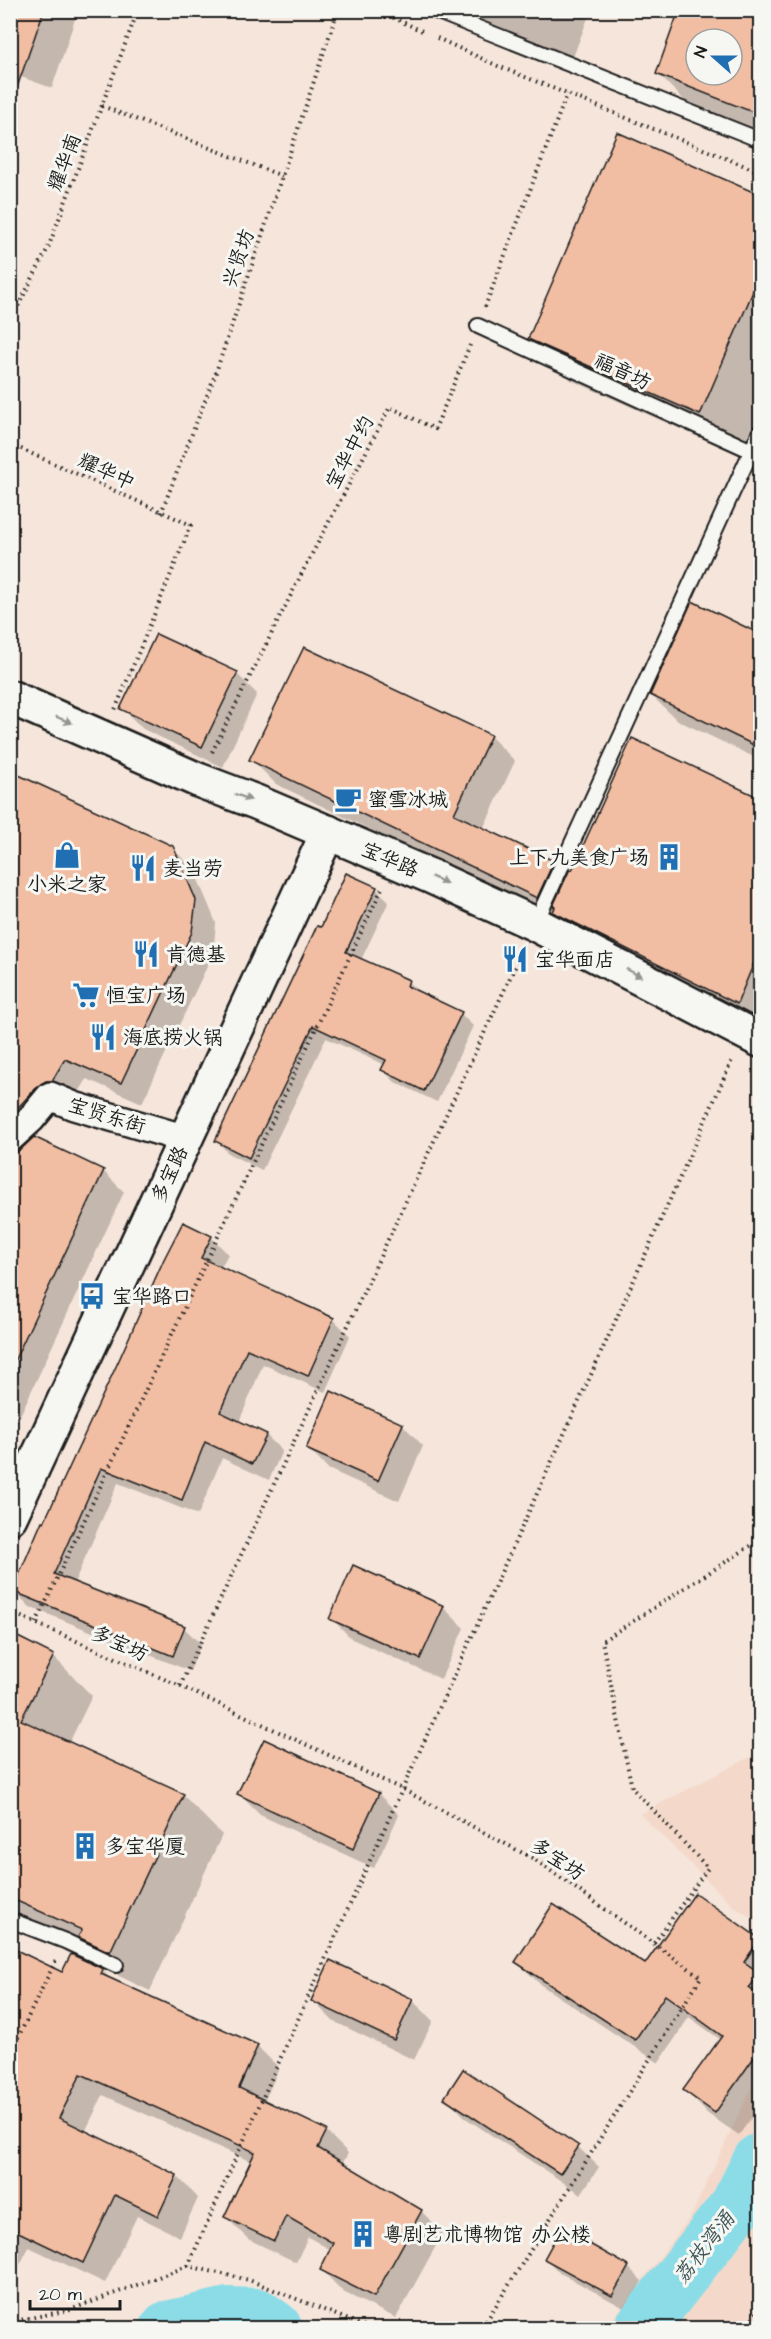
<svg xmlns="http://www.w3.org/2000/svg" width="771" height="2339" font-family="'Architects Daughter','LXGW WenKai TC',sans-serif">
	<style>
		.built { fill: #f4d9ca }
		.shadow { fill: #0003; fill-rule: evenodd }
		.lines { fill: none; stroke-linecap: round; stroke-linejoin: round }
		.river { stroke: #8cdce8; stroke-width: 54 }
		.building { fill: #f2bea3; stroke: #1c1c1c; stroke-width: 1.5; fill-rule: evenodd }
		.lane-casing { stroke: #1c1c1c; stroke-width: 18 }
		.street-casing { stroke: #1c1c1c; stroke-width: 32 }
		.secondary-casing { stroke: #1c1c1c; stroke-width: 38 }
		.path { stroke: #1c1c1c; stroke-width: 4; stroke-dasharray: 1.5 4.5; stroke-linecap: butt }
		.lane { stroke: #f6f6f2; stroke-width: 14 }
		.street { stroke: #f6f6f2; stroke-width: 27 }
		.secondary { stroke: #f6f6f2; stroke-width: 33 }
		.oneway { fill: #949492 }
		.labels { text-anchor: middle; stroke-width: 6; stroke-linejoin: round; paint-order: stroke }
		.street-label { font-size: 20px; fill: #1c1c1c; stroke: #f6f6f2 }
		.poi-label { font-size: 20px; fill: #1c1c1c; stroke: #f6f6f2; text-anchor: start }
		.water-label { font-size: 21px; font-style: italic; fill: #3e5659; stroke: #f6f6f2 }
	</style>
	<rect width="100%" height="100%" fill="#f5e5da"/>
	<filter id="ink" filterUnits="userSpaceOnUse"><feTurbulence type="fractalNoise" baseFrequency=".0167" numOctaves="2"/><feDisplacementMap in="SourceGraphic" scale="12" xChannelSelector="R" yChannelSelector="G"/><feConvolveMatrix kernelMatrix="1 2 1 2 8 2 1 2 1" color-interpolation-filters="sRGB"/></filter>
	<g filter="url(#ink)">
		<g class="built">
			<polygon points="760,1752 760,1923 733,1906 640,1814"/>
			<polygon points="760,2069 760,2328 606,2328 691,2216"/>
		</g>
		<g class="shadow">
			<polygon points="10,10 78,10 52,88 10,73"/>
			<polygon points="440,10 591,10 568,70 457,28"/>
			<path d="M 681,10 L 760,10 L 760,139 L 699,115 L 657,73 ZM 696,39 L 732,39 L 732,75 L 696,75 Z"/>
			<polygon points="618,134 760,196 760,411 741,456 571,380 529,338"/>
			<polygon points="693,603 760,635 760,760 677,720 651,695"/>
			<polygon points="237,674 257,694 223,767 143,729 122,708"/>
			<polygon points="490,736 515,761 483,829 553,862 568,877 573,872 632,740 760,800 760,1028 562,922 276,784 251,759"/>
			<polygon points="10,773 172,848 194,870 216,923 213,954 142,1103 87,1079 73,1102 59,1107 26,1144 103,1171 124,1192 10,1437"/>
			<polygon points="347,875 376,889 389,901 361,960 408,982 422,995 461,1014 473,1026 437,1102 395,1082 383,1070 385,1065 326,1038 262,1170 229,1154 217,1141"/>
			<polygon points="760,1116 760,1144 752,1135"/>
			<polygon points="211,1237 228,1254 220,1269 333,1319 350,1336 325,1392 263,1364 239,1422 266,1435 282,1451 269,1480 222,1458 198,1515 118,1483 74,1583 184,1628 201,1644 190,1671 30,1607 14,1591 45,1524"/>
			<polygon points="332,1393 403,1425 423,1446 399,1501 328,1469 307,1448"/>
			<polygon points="443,1607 464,1628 441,1679 352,1639 331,1618"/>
			<polygon points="10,1635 53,1656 92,1696 69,1743 183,1795 222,1835 150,1991 119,1976 103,1960 10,1919"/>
			<polygon points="265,1741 379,1794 399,1815 374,1868 260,1815 239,1794"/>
			<polygon points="695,1895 760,1942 760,2106 739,2135 708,2114 685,2090 721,2040 689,2017 659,2063 541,1985 517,1962 645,1966"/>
			<polygon points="10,1948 63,1974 102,1970 114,1982 257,2046 279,2068 264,2102 326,2131 348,2153 342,2164 421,2211 443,2233 396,2318 343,2292 322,2270 331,2250 308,2237 296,2262 248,2239 226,2217 252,2162 103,2095 85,2132 177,2176 198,2198 180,2237 137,2216 105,2283 29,2247 10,2284"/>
			<polygon points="331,1962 412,2000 433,2021 414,2060 333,2021 313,2001"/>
			<polygon points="446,2098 578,2147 599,2167 581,2194 467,2119"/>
			<polygon points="546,2259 628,2267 642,2281 626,2309 560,2273"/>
		</g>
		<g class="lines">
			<g class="river">
				<polyline points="167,2328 228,2314 257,2315 275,2328"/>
				<polyline points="641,2328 737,2205 760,2160"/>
			</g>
		</g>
		<g class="building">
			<polygon points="10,10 44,10 14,96 10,96"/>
			<path d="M 679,10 L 760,10 L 760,115 L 656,74 ZM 696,39 L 732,39 L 732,75 L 696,75 Z"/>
			<polygon points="617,132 760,195 760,275 700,415 528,339"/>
			<polygon points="692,601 760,634 760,748 650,695"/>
			<polygon points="156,634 238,672 202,747 120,709"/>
			<polygon points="304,647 491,735 454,814 554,861 537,898 249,760"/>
			<polygon points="632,738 760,798 760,948 737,1004 553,912 555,907 553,906 570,869 572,870"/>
			<polygon points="10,771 173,846 196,900 192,932 121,1083 65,1059 52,1081 46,1081 38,1086 10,1116"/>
			<polygon points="346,873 377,887 346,952 409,980 407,986 462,1012 424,1091 381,1070 386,1060 313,1026 249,1158 215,1141 317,926 321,927"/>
			<polygon points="34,1137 104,1170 10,1370 10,1153 20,1150"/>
			<polygon points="183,1222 212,1236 201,1258 334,1318 308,1376 247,1349 220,1412 267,1434 252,1464 205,1442 182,1500 101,1468 54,1574 185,1626 173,1656 12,1591 42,1521 44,1522 119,1360 164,1259"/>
			<polygon points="331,1391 403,1424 378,1481 306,1449"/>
			<polygon points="353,1565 444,1606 420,1659 329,1619"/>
			<polygon points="10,1633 54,1655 21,1720 184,1794 110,1952 78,1937 82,1930 10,1898"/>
			<polygon points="264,1739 379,1793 353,1849 237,1794"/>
			<polygon points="695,1893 760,1939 744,1962 760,1973 749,1988 760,1996 760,2049 715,2113 683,2090 722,2036 665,1995 635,2040 515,1962 553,1904 645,1964"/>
			<polygon points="10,1947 62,1972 71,1954 103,1969 101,1974 258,2045 239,2088 327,2130 318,2148 422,2210 374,2297 320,2270 333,2243 286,2216 274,2241 224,2217 255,2152 81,2074 59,2118 177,2175 158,2216 115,2195 83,2263 10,2228"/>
			<polygon points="330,1960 413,1999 394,2040 311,2001"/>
			<polygon points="463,2069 579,2146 560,2174 444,2098"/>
			<polygon points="561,2228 629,2266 612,2296 544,2259"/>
		</g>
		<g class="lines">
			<defs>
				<g id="lane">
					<polyline points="433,10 760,140"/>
					<polyline points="478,326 752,451"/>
					<polyline points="535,924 760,432"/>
					<polyline points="10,1920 65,1941 116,1965"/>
				</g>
				<polyline id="street" points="10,1138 31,1119 50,1096 74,1106 186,1139"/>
				<g id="secondary">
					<polyline points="10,697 198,780 256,802 430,876 535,924 760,1040"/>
					<polyline points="10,1517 328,832"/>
				</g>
			</defs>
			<use href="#lane" class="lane-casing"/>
			<use href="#street" class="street-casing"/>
			<use href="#secondary" class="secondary-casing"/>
			<g class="path">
				<polyline points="377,10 422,31"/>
				<polyline points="437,38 498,66 760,172"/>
				<polyline points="102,106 282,176"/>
				<polyline points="485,307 567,94"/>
				<polyline points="10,322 48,248 138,10"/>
				<polyline points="10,444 191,525 115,710"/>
				<polyline points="161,513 215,375 338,10"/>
				<polyline points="212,752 304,569 390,407 435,429 470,345"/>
				<polyline points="756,1004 760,993"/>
				<polyline points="10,1612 180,1686 402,1789 534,1859 701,1977 482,2328"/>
				<polyline points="36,1623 382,888"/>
				<polyline points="180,1686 522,952"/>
				<polyline points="654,1943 708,1868 632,1788 602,1641 760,1540"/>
				<polyline points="10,2054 56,1960"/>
				<path d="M 188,2266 C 366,1862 554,1463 732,1060"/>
				<polyline points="10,2322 70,2310 188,2266 249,2280 369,2328"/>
				<polyline points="745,2328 760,2308"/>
			</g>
			<use href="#lane" class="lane"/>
			<use href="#street" class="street"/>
			<use href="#secondary" class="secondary"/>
		</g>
		<defs><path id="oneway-solid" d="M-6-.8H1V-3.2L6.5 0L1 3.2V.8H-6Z" transform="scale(1.5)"/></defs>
		<g class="oneway">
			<use href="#oneway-solid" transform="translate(64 720) rotate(23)"/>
			<use href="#oneway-solid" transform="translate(243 797) rotate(21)"/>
			<use href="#oneway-solid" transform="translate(439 880) rotate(24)"/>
			<use href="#oneway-solid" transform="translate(634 973) rotate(28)"/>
		</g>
	</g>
	<defs>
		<symbol id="cafe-bare" viewBox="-9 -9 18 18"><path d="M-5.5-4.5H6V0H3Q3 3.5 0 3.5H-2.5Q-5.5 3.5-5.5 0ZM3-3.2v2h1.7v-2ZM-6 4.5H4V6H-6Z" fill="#1f6fb2" stroke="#f6f6f2" stroke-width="2.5" paint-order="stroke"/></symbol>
		<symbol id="shop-bare" viewBox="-9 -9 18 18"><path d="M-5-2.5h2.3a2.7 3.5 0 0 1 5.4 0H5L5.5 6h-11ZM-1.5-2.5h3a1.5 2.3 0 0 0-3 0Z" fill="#1f6fb2" stroke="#f6f6f2" stroke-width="2.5" paint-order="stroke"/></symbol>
		<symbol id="building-bare" viewBox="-9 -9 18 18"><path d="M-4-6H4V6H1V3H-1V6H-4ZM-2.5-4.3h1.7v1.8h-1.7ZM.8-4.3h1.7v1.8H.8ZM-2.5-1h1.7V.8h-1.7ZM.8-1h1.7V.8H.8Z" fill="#1f6fb2" stroke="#f6f6f2" stroke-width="2.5" paint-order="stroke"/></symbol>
		<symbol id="restaurant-bare" viewBox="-9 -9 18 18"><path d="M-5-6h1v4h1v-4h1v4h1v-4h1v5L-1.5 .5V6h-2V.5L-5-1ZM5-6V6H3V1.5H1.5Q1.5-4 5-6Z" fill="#1f6fb2" stroke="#f6f6f2" stroke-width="2.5" paint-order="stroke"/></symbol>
		<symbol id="supermarket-bare" viewBox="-9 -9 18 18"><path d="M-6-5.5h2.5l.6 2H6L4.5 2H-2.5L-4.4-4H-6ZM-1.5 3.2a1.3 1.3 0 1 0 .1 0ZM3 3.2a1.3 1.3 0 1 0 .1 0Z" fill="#1f6fb2" stroke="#f6f6f2" stroke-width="2.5" paint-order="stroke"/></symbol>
		<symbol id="bus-bare" viewBox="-9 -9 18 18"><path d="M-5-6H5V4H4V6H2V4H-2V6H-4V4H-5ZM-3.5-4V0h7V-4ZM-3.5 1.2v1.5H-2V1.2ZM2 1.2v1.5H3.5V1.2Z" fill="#1f6fb2" stroke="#f6f6f2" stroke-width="2.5" paint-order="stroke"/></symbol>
	</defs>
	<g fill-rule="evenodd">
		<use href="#cafe-bare" x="329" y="780" width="38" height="38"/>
		<use href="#shop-bare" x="48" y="836" width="38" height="38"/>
		<use href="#building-bare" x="650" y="838" width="38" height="38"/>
		<use href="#restaurant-bare" x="124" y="849" width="38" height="38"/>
		<use href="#restaurant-bare" x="127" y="935" width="38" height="38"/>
		<use href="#restaurant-bare" x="496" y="940" width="38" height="38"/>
		<use href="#supermarket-bare" x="67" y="976" width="38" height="38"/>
		<use href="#restaurant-bare" x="84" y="1018" width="38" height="38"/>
		<use href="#bus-bare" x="73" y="1277" width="38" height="38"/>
		<use href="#building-bare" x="66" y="1827" width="38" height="38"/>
		<use href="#building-bare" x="344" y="2215" width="38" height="38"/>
	</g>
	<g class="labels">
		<g class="street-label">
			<text transform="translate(64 162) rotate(-69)" y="7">耀华南</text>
			<text transform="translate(238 258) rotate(-71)" y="7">兴贤坊</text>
			<text transform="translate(623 371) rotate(25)" y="7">福音坊</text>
			<text transform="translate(349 452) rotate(-62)" y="7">宝华中约</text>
			<text transform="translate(107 471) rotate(25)" y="7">耀华中</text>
			<text transform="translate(390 859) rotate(23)" y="7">宝华路</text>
			<text transform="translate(107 1115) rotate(17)" y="7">宝贤东街</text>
			<text transform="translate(169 1174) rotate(-65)" y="7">多宝路</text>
			<text transform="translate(120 1643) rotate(24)" y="7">多宝坊</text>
			<text transform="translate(558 1859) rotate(33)" y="7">多宝坊</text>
		</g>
		<g class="poi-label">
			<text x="368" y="806">蜜雪冰城</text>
			<text x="649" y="864" text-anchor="end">上下九美食广场</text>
			<text x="163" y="875">麦当劳</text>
			<text x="67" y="891" text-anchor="middle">小米之家</text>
			<text x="166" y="961">肯德基</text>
			<text x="535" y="966">宝华面店</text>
			<text x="106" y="1002">恒宝广场</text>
			<text x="123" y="1044">海底捞火锅</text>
			<text x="112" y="1303">宝华路口</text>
			<text x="105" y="1853">多宝华厦</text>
			<text x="383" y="2241">粤剧艺术博物馆 办公楼</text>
		</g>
		<g class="water-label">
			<text transform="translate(704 2247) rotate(-52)" y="7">荔枝湾涌</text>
		</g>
	</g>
	<rect width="771" height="2339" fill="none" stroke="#f6f6f2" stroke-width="36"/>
	<rect x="18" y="18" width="735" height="2303" fill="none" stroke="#1c1c1c" stroke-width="2" filter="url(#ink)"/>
	<g transform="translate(714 57) rotate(291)"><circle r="28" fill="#f6f6f2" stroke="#9f9f9c" stroke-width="1.5"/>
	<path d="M0-4.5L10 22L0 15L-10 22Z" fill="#1f6fb2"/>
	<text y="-9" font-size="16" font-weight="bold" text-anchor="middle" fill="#1c1c1c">N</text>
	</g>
	<path d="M30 2300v9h90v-9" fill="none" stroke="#1c1c1c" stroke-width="3"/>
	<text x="39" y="2300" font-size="18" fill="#1c1c1c" stroke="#f6f6f2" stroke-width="4.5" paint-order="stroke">20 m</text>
</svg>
